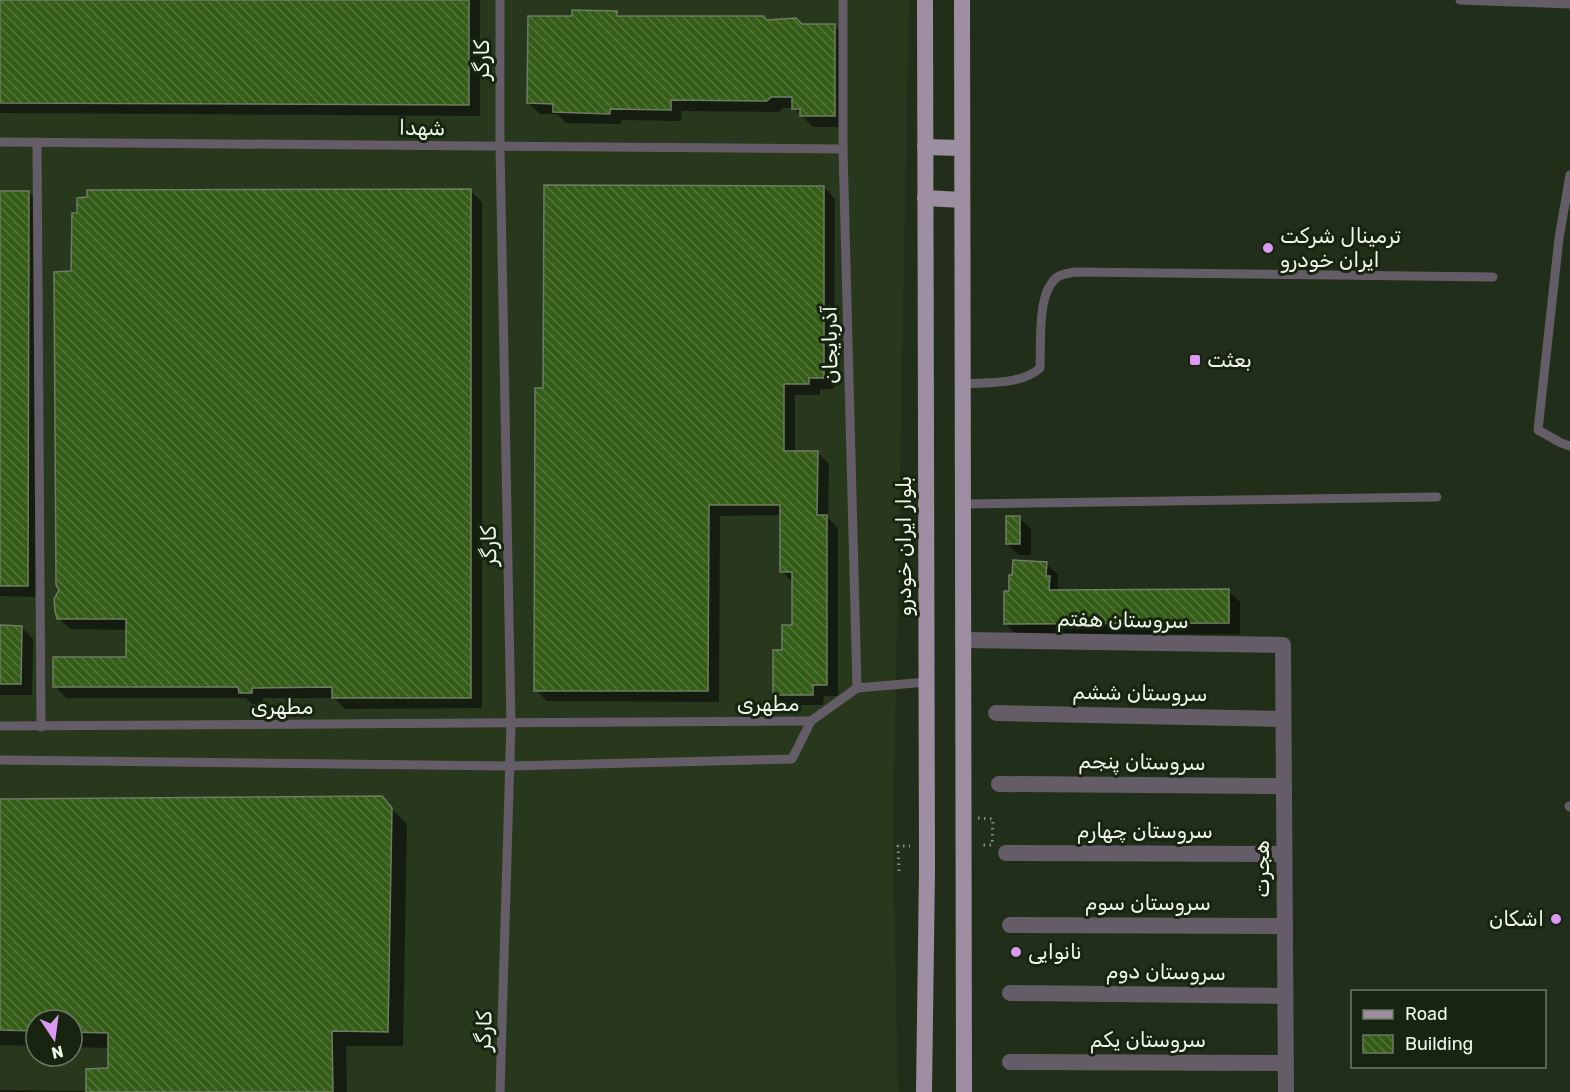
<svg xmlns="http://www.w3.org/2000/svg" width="1570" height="1092" font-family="Rubik,Vazirmatn,sans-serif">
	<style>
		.built { fill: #27381d; fill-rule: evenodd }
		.shadow { fill: #0007 }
		.building { fill: url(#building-back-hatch); stroke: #6d7c64; stroke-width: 1.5 }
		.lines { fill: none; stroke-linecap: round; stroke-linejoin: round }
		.path { stroke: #86917f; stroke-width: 3; stroke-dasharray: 1.5 4.5; stroke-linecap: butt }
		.service { stroke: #645c66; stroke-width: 9 }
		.minor { stroke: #645c66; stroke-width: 16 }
		.primary { stroke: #9d8ea2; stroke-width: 16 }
		.poi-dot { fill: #dc99f4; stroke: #172410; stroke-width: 2 }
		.labels { text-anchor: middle; stroke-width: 6; stroke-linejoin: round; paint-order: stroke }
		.street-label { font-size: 21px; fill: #eef7e9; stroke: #172410 }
		.poi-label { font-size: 21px; fill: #eef7e9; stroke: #172410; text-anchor: start }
	</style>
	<defs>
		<pattern id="building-back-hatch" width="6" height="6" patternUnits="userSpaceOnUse" patternTransform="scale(1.5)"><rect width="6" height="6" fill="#355d18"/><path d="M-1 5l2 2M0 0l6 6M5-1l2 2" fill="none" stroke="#53753a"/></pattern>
	</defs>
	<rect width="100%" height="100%" fill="#212e19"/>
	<path class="built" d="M 0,0 L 909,0 L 893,839 L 898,1092 L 0,1092 ZM 36,1020 L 72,1020 L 72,1056 L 36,1056 Z"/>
	<g class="shadow">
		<polygon points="0,0 480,0 480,116 0,113"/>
		<polygon points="616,13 622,18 766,21 801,25 835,26 846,37 846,127 813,127 794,108 783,108 779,112 682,111 681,121 621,120 621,124 566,123 557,114 540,114 529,103 573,17"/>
		<polygon points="824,187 835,199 834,389 820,389 820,395 795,395 795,452 817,452 829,464 828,518 838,528 838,696 824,696 823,705 786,705 774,694 784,651 793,626 793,583 782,571 781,515 720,516 719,702 547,701 536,690 545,390"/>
		<polygon points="470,190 482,202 482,708 345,709 334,698 263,698 263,704 252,704 246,698 66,698 55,686 127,659 128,630 70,629 58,618 73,273"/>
		<polygon points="0,192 29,192 40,204 39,597 0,596"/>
		<polygon points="1019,518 1031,529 1031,555 1019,555 1007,544"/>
		<polygon points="1046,564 1058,575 1057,585 1060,592 1228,591 1240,602 1240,634 1017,635 1006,624 1010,592"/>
		<polygon points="0,627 21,627 33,639 32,695 0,695"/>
		<polygon points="381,798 407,824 403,1046 346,1046 347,1092 0,1092 0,1090 88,1091 110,1070 109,1048 72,1047 72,1020 36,1020 36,1046 0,1045 0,800"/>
	</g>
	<g class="building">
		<polygon points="0,0 469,0 469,105 0,103"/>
		<polygon points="572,10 617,11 617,16 763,16 767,20 796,18 802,24 835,24 835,116 800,116 800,109 792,109 792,97 771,97 767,101 671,100 671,110 610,109 610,114 553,112 553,104 527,103 528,16 572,16"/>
		<polygon points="544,185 824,186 824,378 809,378 809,384 784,384 784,451 818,451 817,515 827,515 827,685 813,685 813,695 773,695 773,650 782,650 782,625 792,625 792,572 780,572 780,505 709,505 708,691 534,691 535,388 543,388"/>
		<polygon points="471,189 471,698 332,698 332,687 252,688 252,693 239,693 238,687 53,687 53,657 126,657 126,619 57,619 55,611 54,599 59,590 56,585 54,272 71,271 72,213 77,213 77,198 87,197 87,190"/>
		<polygon points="0,191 29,191 28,586 0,586"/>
		<rect x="1006" y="516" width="14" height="28"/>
		<polygon points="1013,560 1047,562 1046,576 1050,576 1049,590 1229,589 1229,623 1004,624 1004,591 1009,591 1009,575 1012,575"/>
		<polygon points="0,625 22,626 21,684 0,684"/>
		<polygon points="382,796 392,808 388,1032 332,1031 333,1092 86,1092 86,1069 108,1068 108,1033 72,1032 72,1020 36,1020 36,1031 0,1030 0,799"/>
	</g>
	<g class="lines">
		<g class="path">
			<polyline points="978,818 993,819 992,845 980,845"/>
			<polyline points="899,871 898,846 910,846"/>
		</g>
		<g class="service">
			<polyline points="843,0 843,149 857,688 927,682"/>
			<polyline points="1460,0 1570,4"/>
			<polyline points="0,142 843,149"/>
			<polyline points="37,142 41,727"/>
			<polyline points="1570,175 1559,238 1538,430 1561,443 1570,446"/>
			<path d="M 962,384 C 986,382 1022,385 1040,368 C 1041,346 1038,301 1051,284 C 1057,274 1065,274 1075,272 L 1493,277"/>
			<polyline points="963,504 1437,497"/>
			<polyline points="0,726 811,721"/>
			<polyline points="0,760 509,766 792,759 811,721 857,688"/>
			<polyline points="1569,806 1570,807"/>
			<polyline points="500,1092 511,723 500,147 500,0"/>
		</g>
		<g class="minor">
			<polyline points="963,640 1283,645 1286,1092"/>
			<polyline points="996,713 1283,719"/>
			<polyline points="999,784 1284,786"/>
			<polyline points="1006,853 1284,854"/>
			<polyline points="1010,925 1285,926"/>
			<polyline points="1010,993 1285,996"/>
			<polyline points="1010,1062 1286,1063"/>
		</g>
		<g class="primary">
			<polyline points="962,0 964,1092"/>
			<polyline points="925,147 962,148"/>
			<polyline points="925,198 962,200"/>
			<polyline points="924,1092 927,870 925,0"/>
		</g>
	</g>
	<g class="poi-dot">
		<circle cx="1268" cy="248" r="6"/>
		<rect x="1189" y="354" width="12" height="12" rx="3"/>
		<circle cx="1556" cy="919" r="6"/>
		<circle cx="1016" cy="952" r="6"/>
	</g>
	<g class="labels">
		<g class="street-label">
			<text transform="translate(482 60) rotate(-90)" y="7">کارگر</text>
			<text transform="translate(422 128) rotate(1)" y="7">شهدا</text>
			<text transform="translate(830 345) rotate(-91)" y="7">آذربایجان</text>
			<text transform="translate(489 546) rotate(-91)" y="7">کارگر</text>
			<text transform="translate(904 546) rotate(-90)" y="7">بلوار ایران خودرو</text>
			<text transform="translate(1123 620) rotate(1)" y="7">سروستان هفتم</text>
			<text transform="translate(1140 693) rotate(1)" y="7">سروستان ششم</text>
			<text x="768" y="711">مطهری</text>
			<text x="282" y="714">مطهری</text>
			<text transform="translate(1142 762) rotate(1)" y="7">سروستان پنجم</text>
			<text x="1145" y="838">سروستان چهارم</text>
			<text transform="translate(1262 869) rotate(-90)" y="7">هجرت</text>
			<text x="1148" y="910">سروستان سوم</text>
			<text transform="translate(1166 972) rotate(1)" y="7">سروستان دوم</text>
			<text transform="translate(484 1031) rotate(-88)" y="7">کارگر</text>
			<text x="1148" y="1047">سروستان یکم</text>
		</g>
		<g class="poi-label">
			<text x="1280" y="243">ترمینال شرکت<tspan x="1280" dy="24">ایران خودرو</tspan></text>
			<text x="1207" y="367">بعثت</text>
			<text x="1544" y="926" text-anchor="end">اشکان</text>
			<text x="1028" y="959">نانوایی</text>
		</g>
	</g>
	<rect x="1351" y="990" width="195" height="78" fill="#172410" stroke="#6d7867" stroke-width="1.5"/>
	<rect x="1363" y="1010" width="30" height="9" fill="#9d8ea2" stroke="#6d7867" stroke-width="1.5"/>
	<text x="1405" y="1020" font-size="18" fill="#eef7e9">Road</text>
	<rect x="1363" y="1035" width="30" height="18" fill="url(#building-back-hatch)" stroke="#6d7867" stroke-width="1.5"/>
	<text x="1405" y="1050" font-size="18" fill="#eef7e9">Building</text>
	<g transform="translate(54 1038) rotate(167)"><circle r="28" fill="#172410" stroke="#6d7867" stroke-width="1.5"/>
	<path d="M0-4.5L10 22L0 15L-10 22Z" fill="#dc99f4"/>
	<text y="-9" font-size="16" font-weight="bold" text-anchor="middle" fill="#eef7e9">N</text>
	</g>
</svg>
